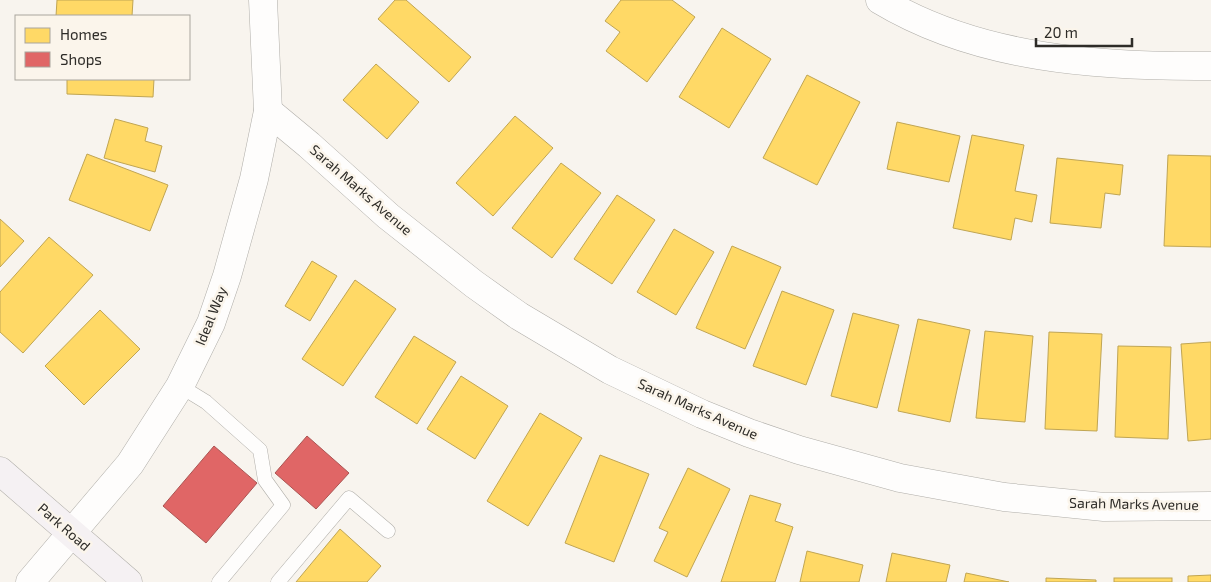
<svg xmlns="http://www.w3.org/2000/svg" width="1211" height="582" font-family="'Exo 2',sans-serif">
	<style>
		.homes { fill: #ffd966; stroke: #c0a553 }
		.shops { fill: #e06666; stroke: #ab5553 }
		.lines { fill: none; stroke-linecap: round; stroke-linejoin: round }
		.lane-casing { stroke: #b0aea9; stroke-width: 15 }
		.street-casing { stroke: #b0aea9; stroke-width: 29 }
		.secondary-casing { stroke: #b0aea9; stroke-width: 29 }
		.lane { stroke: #fefdfc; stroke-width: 14 }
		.street { stroke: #fefdfc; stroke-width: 28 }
		.secondary { stroke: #f5f1f3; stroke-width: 28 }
		.labels { text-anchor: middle; stroke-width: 5; stroke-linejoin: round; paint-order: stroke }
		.street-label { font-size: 14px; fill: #2e2c28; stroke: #fbf5eb }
	</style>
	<rect width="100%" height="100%" fill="#f8f4ee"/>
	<g class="homes">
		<polygon points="57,0 133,0 132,16 56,16"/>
		<polygon points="395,0 406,0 471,57 449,82 378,19"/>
		<polygon points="621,0 672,0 695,17 647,82 606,51 620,32 605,21"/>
		<polygon points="722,28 771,59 729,128 679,97"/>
		<polygon points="376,64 419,102 387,139 343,100"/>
		<polygon points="807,75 860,102 817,185 763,158"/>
		<polygon points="67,79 154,79 153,97 67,94"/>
		<polygon points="515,116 553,148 493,216 456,183"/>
		<polygon points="115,119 148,128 145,141 162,146 155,172 104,158"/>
		<polygon points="897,122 960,136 949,182 887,169"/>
		<polygon points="972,135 1024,145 1015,191 1037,195 1032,222 1015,218 1011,240 953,228"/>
		<polygon points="87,154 168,185 150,231 69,200"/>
		<polygon points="1168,155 1211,156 1211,247 1164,246"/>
		<polygon points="1057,158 1123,165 1120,195 1105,193 1101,228 1050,223"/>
		<polygon points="561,163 601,193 552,258 512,228"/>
		<polygon points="617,195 655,220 612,284 574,259"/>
		<polygon points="0,219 24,241 0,267"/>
		<polygon points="674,229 714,252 676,315 637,292"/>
		<polygon points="49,237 93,275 23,353 0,332 0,292"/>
		<polygon points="732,246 781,267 745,349 696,328"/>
		<polygon points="312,261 337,276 310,321 285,306"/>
		<polygon points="355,280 396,309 343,386 302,359"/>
		<polygon points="782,291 834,310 806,385 753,366"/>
		<polygon points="100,310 140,349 84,405 45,366"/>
		<polygon points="853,313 899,325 877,408 831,396"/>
		<polygon points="918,319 970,330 950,422 898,411"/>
		<polygon points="985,331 1033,336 1025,422 976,418"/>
		<polygon points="1049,332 1102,334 1097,431 1045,429"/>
		<polygon points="414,336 456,362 417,424 375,397"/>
		<polygon points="1211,342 1211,439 1188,441 1181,344"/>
		<polygon points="1118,346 1171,347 1168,439 1115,437"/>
		<polygon points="461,376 508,406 475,459 427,429"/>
		<polygon points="540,413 582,438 528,526 487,501"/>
		<polygon points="600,455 649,474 614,562 565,543"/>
		<polygon points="688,468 730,489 687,577 654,561 668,532 659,528"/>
		<polygon points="750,495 781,504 775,521 793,527 775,582 721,582"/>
		<polygon points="340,529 381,566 367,582 296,582"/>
		<polygon points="807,551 863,565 859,582 800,582"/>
		<polygon points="892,553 950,565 946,582 886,582"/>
		<polygon points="966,573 1009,582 964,582"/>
		<polygon points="1211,575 1211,582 1188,582 1188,576"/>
		<polygon points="1046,578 1096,580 1096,582 1046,582"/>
		<rect x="1114" y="578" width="58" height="4"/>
	</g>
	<g class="shops">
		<polygon points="307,436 349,473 316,509 275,473"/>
		<polygon points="214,446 257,483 206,543 163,506"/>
	</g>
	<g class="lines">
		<defs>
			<g id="lane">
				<polyline points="180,386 206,402 260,450 265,480 283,505 219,582"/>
				<polyline points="278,582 349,498 388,531"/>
			</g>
			<g id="street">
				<path d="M 880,0 C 978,59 1099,67 1211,66"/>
				<polyline points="268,111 309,145 388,216 474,284 519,316 610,370 702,414 749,433 799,450 900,478 1004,497 1104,507 1211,506"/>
				<polyline points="30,582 130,464 180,386 211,323 227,276 254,179 268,111 263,0"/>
			</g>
			<polyline id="secondary" points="0,471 128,582"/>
		</defs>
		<use href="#lane" class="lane-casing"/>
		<use href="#street" class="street-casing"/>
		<use href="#secondary" class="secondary-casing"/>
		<use href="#lane" class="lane"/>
		<use href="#street" class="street"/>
		<use href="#secondary" class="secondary"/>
	</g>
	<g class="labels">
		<g class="street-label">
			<text transform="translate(361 190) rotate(41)" y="5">Sarah Marks Avenue</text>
			<text transform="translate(211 316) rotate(-68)" y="5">Ideal Way</text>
			<text transform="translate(698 409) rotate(24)" y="5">Sarah Marks Avenue</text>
			<text transform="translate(1134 504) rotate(1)" y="5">Sarah Marks Avenue</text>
			<text transform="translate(64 527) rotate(41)" y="5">Park Road</text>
		</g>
	</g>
	<rect x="15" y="15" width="175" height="65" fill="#fbf5eb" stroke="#a9a59d"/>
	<rect x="25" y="28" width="25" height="15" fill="#ffd966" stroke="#a9a59d"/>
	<text x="60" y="40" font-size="15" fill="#2e2c28">Homes</text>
	<rect x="25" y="52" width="25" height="15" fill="#e06666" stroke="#a9a59d"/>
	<text x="60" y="65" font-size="15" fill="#2e2c28">Shops</text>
	<path d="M1036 38v8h96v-8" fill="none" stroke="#2e2c28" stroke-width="2.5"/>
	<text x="1044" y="38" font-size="15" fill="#2e2c28" stroke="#fbf5eb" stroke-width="4" paint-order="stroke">20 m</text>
</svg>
